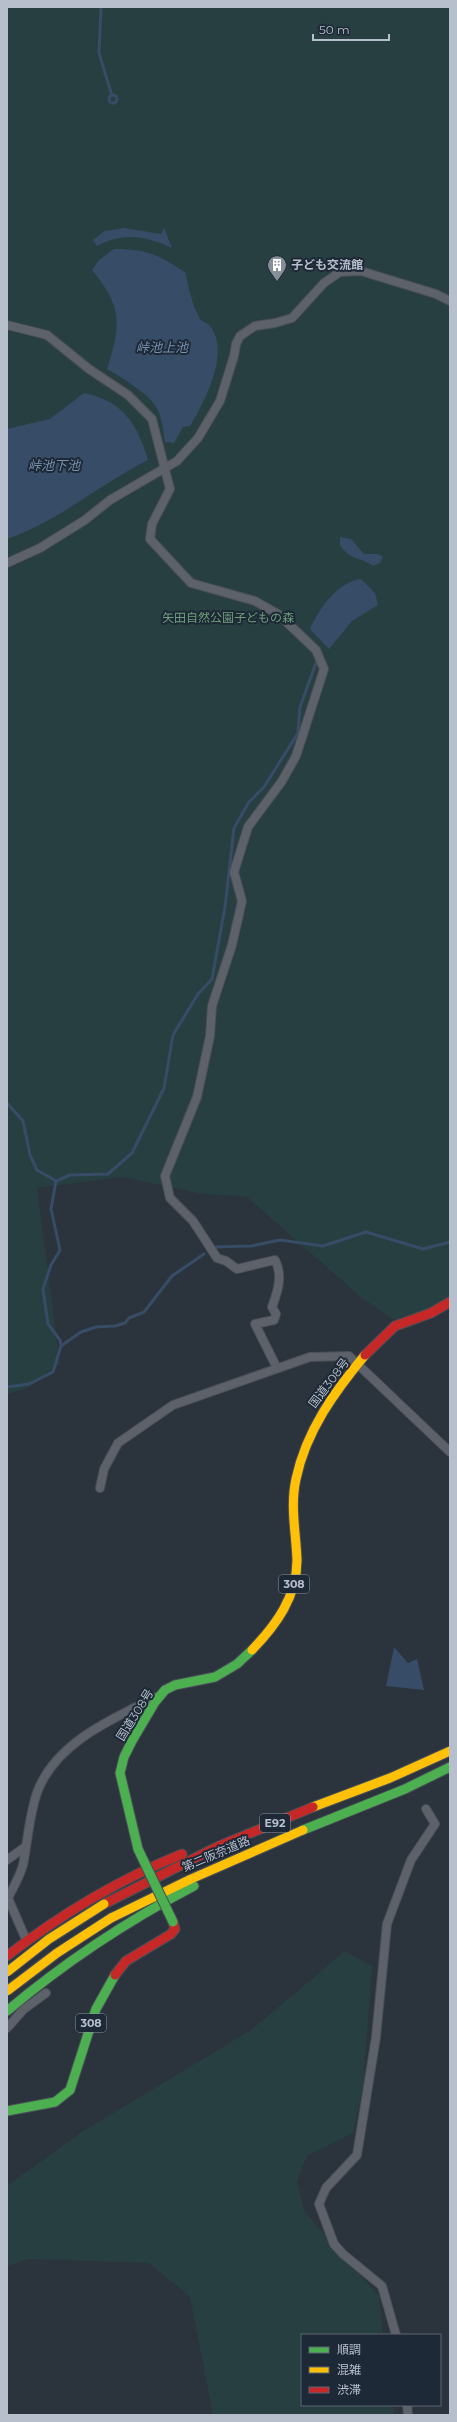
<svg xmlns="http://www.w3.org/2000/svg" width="457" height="2422" font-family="Montserrat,'Noto Sans JP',sans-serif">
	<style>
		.green { fill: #283f42 }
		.water { fill: #374c66 }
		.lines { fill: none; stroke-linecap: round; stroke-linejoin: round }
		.stream { stroke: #374c66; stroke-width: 3 }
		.street-casing { stroke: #4a4f56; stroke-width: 10 }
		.fast-casing { stroke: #484f57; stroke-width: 11 }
		.slow-casing { stroke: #484f57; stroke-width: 11 }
		.jam-casing { stroke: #484f57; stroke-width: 11 }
		.street { stroke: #5d6169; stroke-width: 8 }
		.fast { stroke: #4caf50; stroke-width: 9 }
		.slow { stroke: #ffc107; stroke-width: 9 }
		.jam { stroke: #c62828; stroke-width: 9 }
		.fast-bridge-casing { stroke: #484f57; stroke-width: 11; stroke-linecap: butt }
		.slow-bridge-casing { stroke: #484f57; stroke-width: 11; stroke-linecap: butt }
		.fast-bridge { stroke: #4caf50; stroke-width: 9 }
		.slow-bridge { stroke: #ffc107; stroke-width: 9 }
		.labels { text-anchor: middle; stroke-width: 4; stroke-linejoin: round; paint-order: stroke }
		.shield { fill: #1e2937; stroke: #89929f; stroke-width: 1 }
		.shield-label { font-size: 11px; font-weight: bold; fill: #b7bfcc }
		.poi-label { font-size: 12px; font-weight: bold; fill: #b7bfcc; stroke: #1e2937; text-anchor: start }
		.park-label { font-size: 12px; fill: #6d9e77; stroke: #1e2937 }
		.street-label { font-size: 12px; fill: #b7bfcc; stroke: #1e2937 }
		.water-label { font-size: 13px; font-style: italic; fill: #7691b0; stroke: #1e2937 }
	</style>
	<rect width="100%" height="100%" fill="#2b333c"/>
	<g class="green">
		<polygon points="7,7 450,7 450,1302 394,1320 362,1298 247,1197 203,1194 122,1177 37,1188 60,1364 28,1388 7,1394"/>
		<polygon points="345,1951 372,1966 363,2087 353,2133 307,2156 297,2182 305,2212 379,2296 383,2335 302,2335 302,2405 393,2405 394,2415 213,2415 190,2297 149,2263 28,2259 7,2266 7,2186 80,2133 251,2030"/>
	</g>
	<g class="water">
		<path d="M 124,228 L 161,234 L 164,228 L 172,248 C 145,236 124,232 97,246 L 93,240 L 105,231 Z"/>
		<path d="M 114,249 C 148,249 159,255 186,273 C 187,285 194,310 201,320 C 203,322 207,323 209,325 C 232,350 204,403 190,426 L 183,427 L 174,443 L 165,442 C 163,430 162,415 155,405 C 147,393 120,376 107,369 C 121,324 123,308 92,270 L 99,260 Z"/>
		<path d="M 84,393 C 123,401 137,423 148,460 C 100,484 59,521 7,539 L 7,429 L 50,419 Z"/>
		<path d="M 340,537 L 351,539 L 364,554 L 378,554 L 383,557 L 380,563 L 373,566 C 359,556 352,561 340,546 Z"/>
		<path d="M 361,579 L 375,593 L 378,605 L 352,621 L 329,649 L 310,629 C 319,609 337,582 361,579 Z"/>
		<polygon points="394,1647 408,1663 417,1659 424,1690 386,1686"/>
	</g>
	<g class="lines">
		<g class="stream">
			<polyline points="101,7 99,53 112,96"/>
			<circle cx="113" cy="99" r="4"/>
			<polyline points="7,1103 23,1121 30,1155 37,1170 56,1181"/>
			<polyline points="213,1247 251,1246 280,1240 323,1246 366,1232 423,1249 450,1242"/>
			<polyline points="61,1346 81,1332 96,1327 115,1326 125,1323 129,1318 144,1312 172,1276 204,1254"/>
			<polyline points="7,1387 29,1384 53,1372 61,1346 60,1340 48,1324 43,1289 51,1265 60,1250 51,1209 56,1181 70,1175 108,1174 132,1153 164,1088 173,1035 198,994 212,979 225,907 234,828 249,802 264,787 298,733 300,707 316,663"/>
		</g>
		<defs>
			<g id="street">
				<path d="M 7,325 L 47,335 L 89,369 L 128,395 L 152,419 L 170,489 L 152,524 L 150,539 L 191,583 L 255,601 L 278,614 L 316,650 L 324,669 L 296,756 L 282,781 L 248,827 L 234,872 L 242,901 L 232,945 L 212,1006 L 210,1036 L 197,1097 L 165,1176 L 170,1198 L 193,1221 L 217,1258 L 226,1261 L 237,1269 L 275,1260 C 283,1275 278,1291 272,1307 L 276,1314 L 274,1320 L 255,1324 L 277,1368"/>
				<polyline points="7,563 40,548 85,520 110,500 177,461 198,438 220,401 234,356 236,344 240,336 255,326 275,323 292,318 324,283 340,272 361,271 436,294 450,301"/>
				<polyline points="100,1488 104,1469 118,1443 173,1405 310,1357 349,1356 450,1452"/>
				<polyline points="7,1860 25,1847"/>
				<path d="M 24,1935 L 8,1898 C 13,1888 20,1876 23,1865 C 28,1840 29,1814 38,1790 C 58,1741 113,1719 156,1697"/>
				<polyline points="7,2028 24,2009 46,1993"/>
				<polyline points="396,2335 382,2286 343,2254 334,2244 319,2204 326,2188 357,2155 376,2037 387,1924 411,1860 435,1824 426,1809"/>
				<polyline points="407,2405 408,2415"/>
			</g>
			<g id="fast">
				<polyline points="303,1830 405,1789 450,1767"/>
				<polyline points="138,1849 120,1773 124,1757 132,1741 155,1702 165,1690 175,1685 215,1677 237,1664 252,1650"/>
				<path d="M 7,2011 C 65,1962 127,1921 194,1886"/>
				<polyline points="7,2111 55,2102 70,2090 96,2009 115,1975"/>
			</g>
			<g id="slow">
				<path d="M 252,1650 C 276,1625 297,1597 297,1560 C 296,1533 290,1506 296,1479 C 306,1431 335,1391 365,1355"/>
				<polyline points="313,1807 390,1778 450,1751"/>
				<polyline points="111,1918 191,1879 303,1830"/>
			</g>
			<g id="jam">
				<polyline points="365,1355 395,1326 431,1313 450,1302"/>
				<polyline points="104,1904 217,1847 313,1807"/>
				<path d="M 7,1956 C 61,1914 118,1880 182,1854"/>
				<polyline points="115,1975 126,1961 171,1934 175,1929 173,1922"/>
			</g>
		</defs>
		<use href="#street" class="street-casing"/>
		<use href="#fast" class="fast-casing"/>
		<use href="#slow" class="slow-casing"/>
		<use href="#jam" class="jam-casing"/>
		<use href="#street" class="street"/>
		<use href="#fast" class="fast"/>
		<use href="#slow" class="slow"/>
		<use href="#jam" class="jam"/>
		<defs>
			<polyline id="fast-bridge" points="138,1849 173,1922"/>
			<g id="slow-bridge">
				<polyline points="7,1972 49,1939 104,1904"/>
				<polyline points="7,1991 57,1953 111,1918"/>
			</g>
		</defs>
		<use href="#fast-bridge" class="fast-bridge-casing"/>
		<use href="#slow-bridge" class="slow-bridge-casing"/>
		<use href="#fast-bridge" class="fast-bridge"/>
		<use href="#slow-bridge" class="slow-bridge"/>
	</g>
	<defs>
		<symbol id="building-pin" viewBox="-11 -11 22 30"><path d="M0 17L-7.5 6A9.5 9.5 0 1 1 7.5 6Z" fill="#868e9a" stroke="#1e2937"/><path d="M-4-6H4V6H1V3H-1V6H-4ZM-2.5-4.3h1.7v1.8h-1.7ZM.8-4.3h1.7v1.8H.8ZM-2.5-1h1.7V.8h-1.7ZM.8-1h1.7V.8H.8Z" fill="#fff"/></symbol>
	</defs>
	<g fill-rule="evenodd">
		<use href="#building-pin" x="266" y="254" width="22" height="30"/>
	</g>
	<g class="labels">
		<g class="shield">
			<rect x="279" y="1575" width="30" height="18" rx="3"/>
			<rect x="260" y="1814" width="30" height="18" rx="3"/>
			<rect x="76" y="2014" width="30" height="18" rx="3"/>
		</g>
		<g class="shield-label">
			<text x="294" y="1588">308</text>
			<text x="275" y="1827">E92</text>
			<text x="91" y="2027">308</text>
		</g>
		<g class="poi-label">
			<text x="291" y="269">子ども交流館</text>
		</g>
		<g class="park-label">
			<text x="228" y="622">矢田自然公園子どもの森</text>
		</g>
		<g class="street-label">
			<text transform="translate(329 1383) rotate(-53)" y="4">国道308号</text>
			<text transform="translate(135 1715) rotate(-58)" y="4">国道308号</text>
			<text transform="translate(216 1854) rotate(-23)" y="4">第二阪奈道路</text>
		</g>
		<g class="water-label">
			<text x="162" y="352">峠池上池</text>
			<text x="54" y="470">峠池下池</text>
		</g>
	</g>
	<rect width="457" height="2422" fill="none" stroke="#b7bfcc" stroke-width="16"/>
	<rect x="301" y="2334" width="140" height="72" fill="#1e2937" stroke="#5b6573"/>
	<rect x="309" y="2347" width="20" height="6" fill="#4caf50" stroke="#5b6573"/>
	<text x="337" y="2354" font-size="12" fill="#b7bfcc">順調</text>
	<rect x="309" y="2367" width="20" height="6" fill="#ffc107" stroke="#5b6573"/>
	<text x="337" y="2374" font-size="12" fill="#b7bfcc">混雑</text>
	<rect x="309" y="2387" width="20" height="6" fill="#c62828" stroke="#5b6573"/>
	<text x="337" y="2394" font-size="12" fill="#b7bfcc">渋滞</text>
	<path d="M313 34v6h76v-6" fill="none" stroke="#b7bfcc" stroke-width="2"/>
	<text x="319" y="34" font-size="12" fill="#b7bfcc" stroke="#1e2937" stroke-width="3" paint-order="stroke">50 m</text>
</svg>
